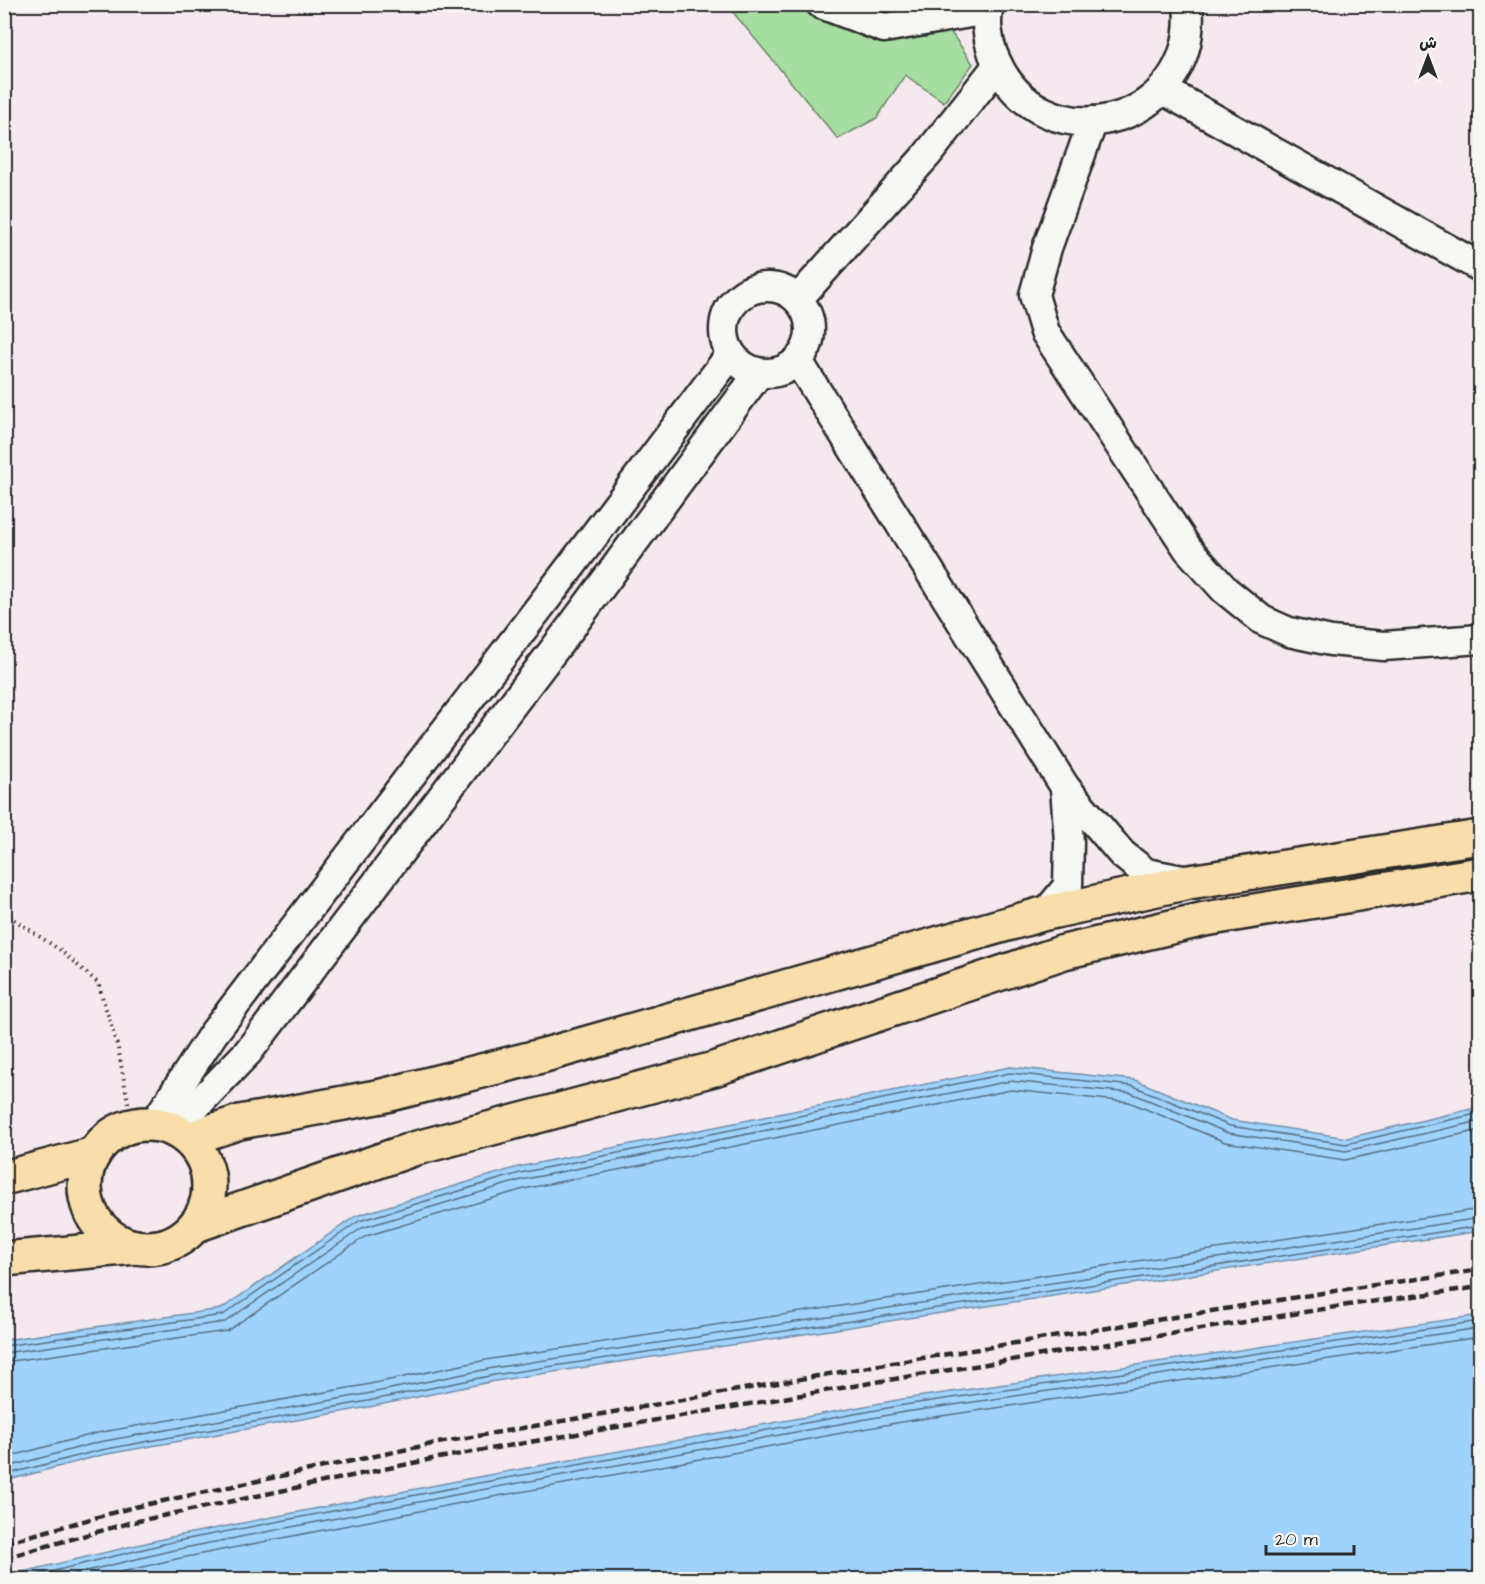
<svg xmlns="http://www.w3.org/2000/svg" width="1485" height="1584" font-family="'Architects Daughter','Playpen Sans Arabic',sans-serif">
	<style>
		.green { fill: #a6dea2; stroke: #688466; stroke-width: 1.5 }
		.water { fill: #9fd2fd; stroke: #718fa9; stroke-width: 1.5 }
		.lines { fill: none; stroke-linecap: round; stroke-linejoin: round }
		.shore { stroke: #596e7f; stroke-width: 1.5 }
		.minor-casing { stroke: #2b2b2b; stroke-width: 33 }
		.trunk-casing { stroke: #2b2b2b; stroke-width: 38 }
		.path { stroke: #2b2b2b; stroke-width: 4; stroke-dasharray: 1.5 4.5; stroke-linecap: butt }
		.minor { stroke: #f6f6f2; stroke-width: 28 }
		.trunk { stroke: #f9deab; stroke-width: 33 }
		.rail { stroke: #2b2b2b; stroke-width: 4.5; stroke-dasharray: 9 4.5; stroke-linecap: butt }
	</style>
	<rect width="100%" height="100%" fill="#f5e8ef"/>
	<filter id="ink" filterUnits="userSpaceOnUse"><feTurbulence type="fractalNoise" baseFrequency=".0167" numOctaves="2"/><feDisplacementMap in="SourceGraphic" scale="12" xChannelSelector="R" yChannelSelector="G"/><feConvolveMatrix kernelMatrix="1 2 1 2 8 2 1 2 1" color-interpolation-filters="sRGB"/></filter>
	<g filter="url(#ink)">
		<polygon class="green" points="879,4 890,10 932,5 973,64 944,102 905,75 877,118 838,139 727,5"/>
		<g class="water">
			<polygon points="1010,1067 1135,1080 1232,1120 1347,1138 1480,1107 1480,1231 495,1381 369,1407 102,1455 5,1481 5,1340 221,1309 356,1216 518,1167"/>
			<polygon points="1480,1315 1480,1579 5,1579 5,1576 171,1537 467,1479 903,1399"/>
		</g>
		<g class="lines">
			<g class="shore">
				<polyline points="4,1346 223,1315 359,1221 520,1173 1010,1073 1133,1086 1230,1126 1346,1144 1480,1113"/>
				<polyline points="4,1353 225,1322 362,1228 521,1180 1010,1081 1131,1093 1228,1133 1346,1151 1480,1121"/>
				<polyline points="4,1362 227,1331 366,1236 524,1189 1011,1090 1129,1102 1225,1142 1345,1160 1480,1130"/>
				<polyline points="4,1458 97,1433 365,1385 491,1359 1480,1209"/>
				<polyline points="4,1468 99,1442 366,1394 493,1368 1480,1218"/>
				<polyline points="4,1475 101,1450 368,1401 494,1375 1480,1226"/>
				<polyline points="17,1580 172,1542 468,1485 904,1405 1480,1321"/>
				<polyline points="49,1580 174,1550 470,1492 905,1412 1480,1328"/>
				<polyline points="88,1580 176,1559 471,1501 907,1421 1480,1337"/>
			</g>
			<defs>
				<g id="minor">
					<polyline points="821,4 884,28 987,10"/>
					<path d="M 990,4 C 984,19 988,40 993,54 C 1037,168 1201,128 1188,4"/>
					<polyline points="1163,90 1480,267"/>
					<polyline points="1093,121 1047,248 1034,295 1045,332 1188,549 1225,590 1262,620 1289,632 1331,641 1384,646 1480,639"/>
					<circle cx="767" cy="330" r="43"/>
					<polyline points="798,299 927,155 998,65"/>
					<polyline points="798,361 1065,787 1122,854 1146,873 1188,881"/>
					<polyline points="1046,913 1068,886 1069,842 1065,787"/>
					<polyline points="154,1124 213,1034 575,561 731,354"/>
					<polyline points="181,1133 195,1107 248,1052 572,626 759,373"/>
				</g>
				<g id="trunk">
					<circle cx="147" cy="1186" r="62"/>
					<polyline points="188,1139 240,1122 382,1096 545,1055 1046,913 1189,882 1480,837"/>
					<polyline points="4,1178 94,1154"/>
					<polyline points="196,1225 413,1149 714,1069 1064,952 1205,919 1480,874"/>
					<polyline points="4,1259 135,1247"/>
				</g>
			</defs>
			<use href="#minor" class="minor-casing"/>
			<use href="#trunk" class="trunk-casing"/>
			<polyline class="path" points="4,913 60,950 98,983 118,1048 129,1107"/>
			<use href="#minor" class="minor"/>
			<use href="#trunk" class="trunk"/>
			<g class="rail">
				<polyline points="4,1543 130,1508 432,1444 880,1365 1347,1289 1480,1270"/>
				<polyline points="4,1558 129,1523 432,1459 882,1381 1348,1305 1480,1287"/>
			</g>
		</g>
	</g>
	<rect width="1485" height="1584" fill="none" stroke="#f6f6f2" stroke-width="24"/>
	<rect x="12" y="12" width="1461" height="1560" fill="none" stroke="#2b2b2b" stroke-width="2" filter="url(#ink)"/>
	<g transform="translate(1428 57)" stroke="#f6f6f2" stroke-width="4.5" paint-order="stroke">
	<path d="M0-4.5L10 22L0 15L-10 22Z" fill="#2b2b2b"/>
	<text y="-9" font-size="16" font-weight="bold" text-anchor="middle" fill="#2b2b2b">ش</text>
	</g>
	<path d="M1266 1545v9h88v-9" fill="none" stroke="#2b2b2b" stroke-width="3"/>
	<text x="1275" y="1545" font-size="18" fill="#2b2b2b" stroke="#f6f6f2" stroke-width="4.5" paint-order="stroke">20 m</text>
</svg>
